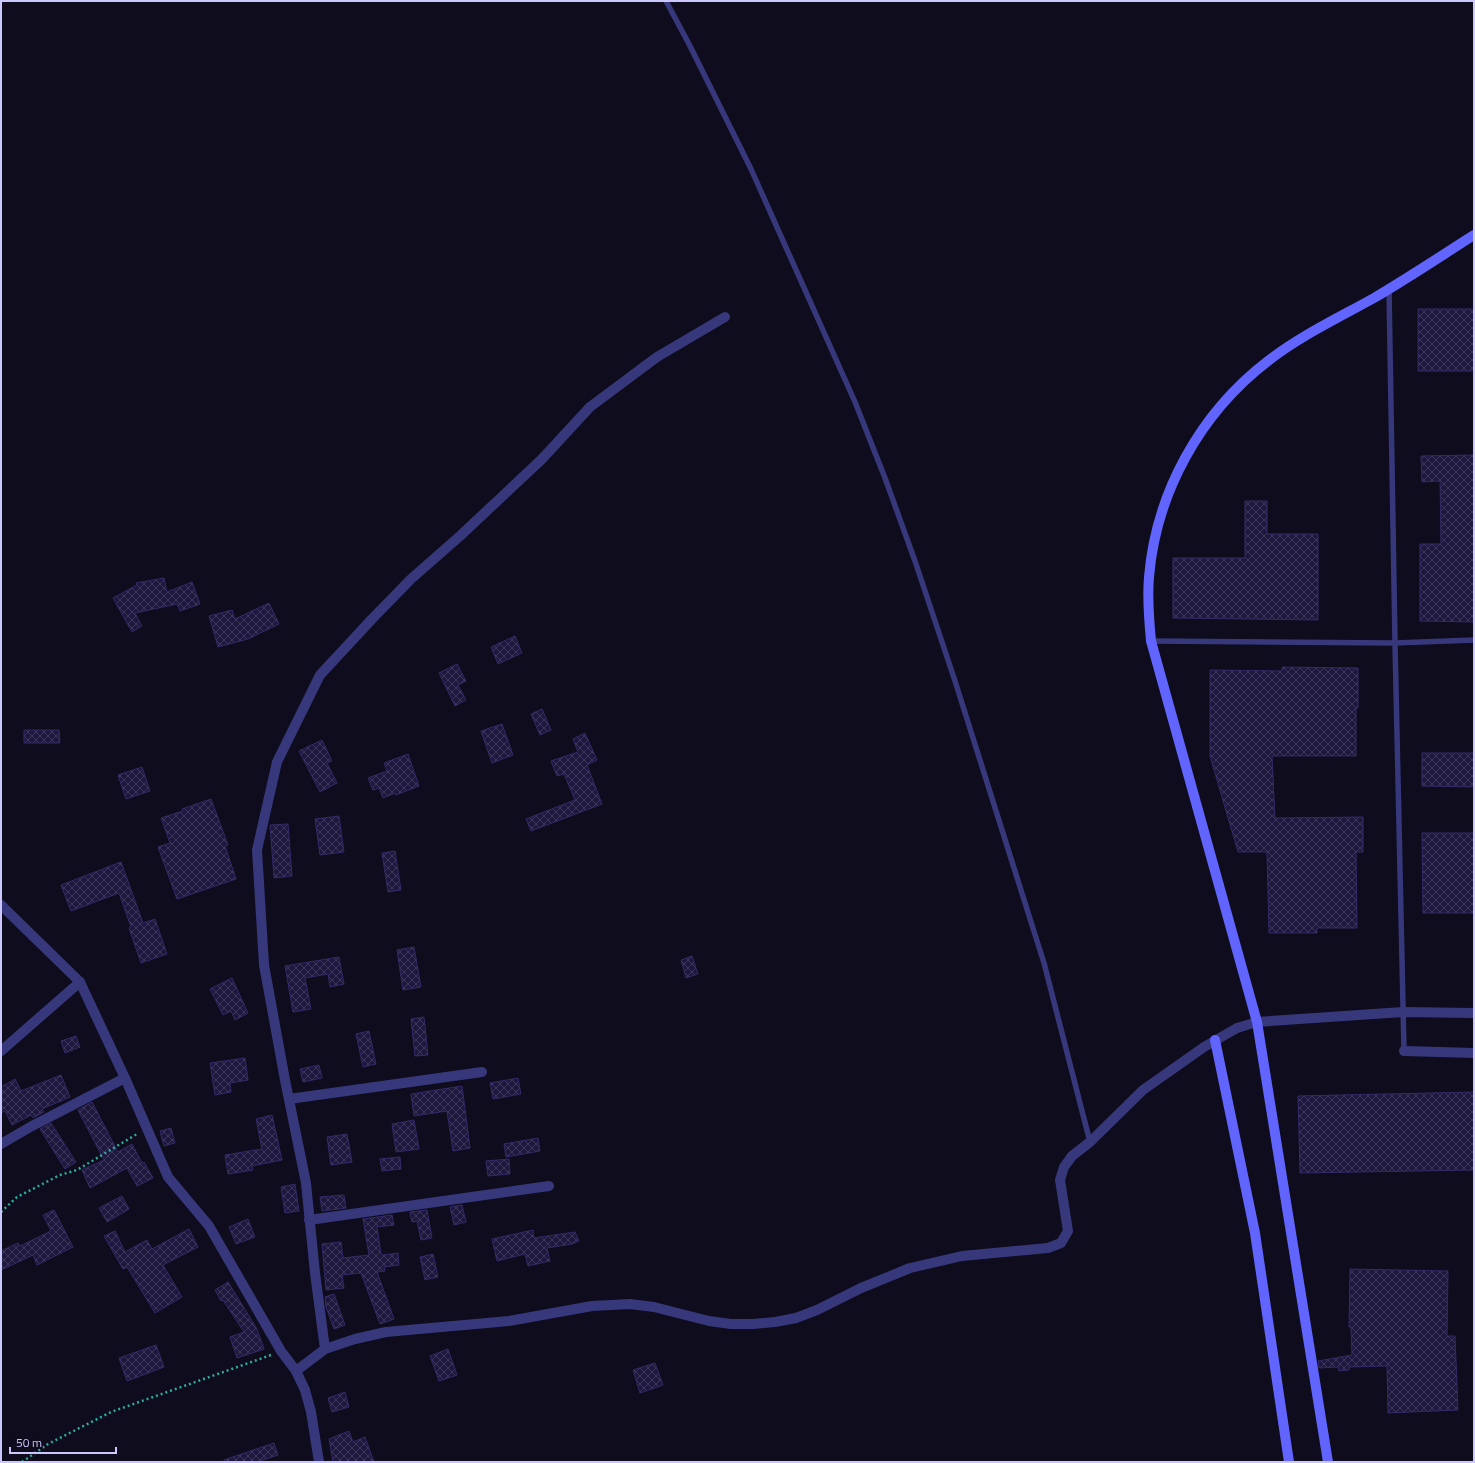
<svg xmlns="http://www.w3.org/2000/svg" width="1475" height="1463" font-family="'Titillium Web',sans-serif">
	<style>
		.building { fill: url(#building-cross-hatch); stroke: #342a69 }
		.lines { fill: none; stroke-linecap: round; stroke-linejoin: round }
		.path { stroke: #2eac9f; stroke-width: 2.5; stroke-dasharray: 2 3; stroke-linecap: butt }
		.lane { stroke: #37387b; stroke-width: 5.5 }
		.street { stroke: #37387b; stroke-width: 10 }
		.secondary { stroke: #6164fd; stroke-width: 10 }
	</style>
	<defs>
		<pattern id="building-cross-hatch" width="8" height="8" patternUnits="userSpaceOnUse"><rect width="8" height="8" fill="#1e183e"/><path d="M0 0l8 8M0 8l8-8" fill="none" stroke="#3e385b"/></pattern>
	</defs>
	<rect width="100%" height="100%" fill="#0e0c1d"/>
	<g class="building">
		<rect x="1418" y="309" width="56" height="62"/>
		<polygon points="1474,455 1474,622 1420,621 1420,544 1441,544 1440,481 1422,482 1421,456"/>
		<polygon points="1245,501 1267,501 1267,534 1318,534 1318,620 1173,618 1173,558 1245,558"/>
		<polygon points="164,578 167,592 192,582 200,604 180,611 177,604 135,613 142,626 132,632 113,598 137,585 136,583"/>
		<polygon points="269,603 279,624 248,639 218,647 209,616 232,610 235,619"/>
		<polygon points="515,636 522,653 498,664 491,647"/>
		<polygon points="457,664 466,681 458,685 466,700 455,706 439,673"/>
		<polygon points="1282,667 1358,668 1358,708 1356,708 1356,756 1272,756 1275,818 1363,817 1363,852 1356,852 1357,928 1317,928 1317,933 1269,933 1267,852 1238,852 1210,756 1210,670 1282,671"/>
		<polygon points="542,709 551,730 540,735 531,714"/>
		<polygon points="502,724 513,755 492,763 481,731"/>
		<polygon points="24,730 59,730 60,743 24,743"/>
		<polygon points="585,733 597,760 587,765 602,804 531,831 526,819 575,800 564,774 557,776 551,761 578,752 573,739"/>
		<polygon points="322,740 332,761 327,763 337,783 320,792 299,751"/>
		<polygon points="1422,753 1474,753 1474,787 1422,786"/>
		<polygon points="408,754 419,786 396,795 395,793 383,798 379,788 373,790 368,778 387,771 384,763"/>
		<polygon points="142,767 150,791 126,799 118,775"/>
		<polygon points="211,799 228,845 225,846 236,879 177,899 158,847 170,843 161,818 183,811 182,809"/>
		<polygon points="339,816 344,852 320,855 315,819"/>
		<polygon points="288,824 292,876 274,878 270,825"/>
		<polygon points="1422,833 1474,833 1474,913 1423,913"/>
		<polygon points="395,851 401,890 388,892 382,853"/>
		<polygon points="121,862 143,923 155,919 167,954 141,963 129,928 131,927 119,893 71,911 61,885"/>
		<polygon points="414,947 421,987 403,990 397,950"/>
		<polygon points="692,956 698,974 686,978 681,960"/>
		<polygon points="339,957 344,984 330,987 328,974 305,978 311,1009 293,1012 285,966"/>
		<polygon points="232,978 248,1013 235,1020 231,1011 223,1015 210,989"/>
		<polygon points="424,1017 428,1055 415,1056 411,1019"/>
		<polygon points="369,1031 376,1064 363,1067 356,1034"/>
		<polygon points="76,1036 80,1047 65,1053 61,1041"/>
		<polygon points="245,1058 248,1080 230,1083 231,1092 215,1095 210,1063"/>
		<polygon points="319,1065 322,1078 303,1082 300,1069"/>
		<polygon points="61,1075 70,1097 42,1109 44,1112 33,1118 31,1115 12,1125 5,1111 1,1113 1,1087 15,1079 21,1091"/>
		<polygon points="518,1078 521,1094 493,1099 490,1083"/>
		<polygon points="462,1086 470,1148 453,1151 447,1111 414,1116 411,1094"/>
		<polygon points="1474,1092 1474,1170 1300,1173 1298,1096"/>
		<polygon points="92,1102 118,1152 132,1144 142,1163 144,1162 153,1178 137,1186 127,1168 90,1188 82,1170 104,1160 78,1110"/>
		<polygon points="272,1115 282,1160 252,1166 253,1170 228,1174 225,1155 262,1149 256,1119"/>
		<polygon points="414,1120 419,1149 396,1152 392,1124"/>
		<polygon points="51,1123 76,1162 65,1169 40,1129"/>
		<polygon points="171,1128 175,1143 164,1146 160,1131"/>
		<polygon points="347,1134 352,1162 331,1165 327,1137"/>
		<polygon points="538,1138 540,1151 506,1157 504,1144"/>
		<polygon points="400,1157 401,1169 382,1171 380,1159"/>
		<polygon points="509,1159 510,1174 488,1176 486,1161"/>
		<polygon points="295,1184 299,1211 285,1213 281,1187"/>
		<polygon points="344,1195 346,1208 322,1211 320,1197"/>
		<polygon points="122,1196 129,1209 107,1222 99,1208"/>
		<polygon points="462,1205 466,1222 454,1225 450,1207"/>
		<polygon points="54,1210 73,1247 37,1265 33,1255 1,1270 1,1251 18,1243 20,1246 51,1231 43,1215"/>
		<polygon points="427,1210 432,1238 421,1240 417,1221 412,1222 410,1212"/>
		<polygon points="392,1215 394,1225 377,1227 381,1254 383,1255 398,1253 399,1265 384,1267 385,1271 377,1272 394,1319 380,1324 361,1273 342,1275 344,1288 326,1290 322,1244 341,1242 343,1258 369,1255 363,1219"/>
		<polygon points="248,1219 255,1237 236,1244 229,1227"/>
		<polygon points="189,1229 198,1247 163,1265 182,1297 155,1313 127,1267 123,1269 104,1236 115,1231 125,1252 147,1240 152,1249"/>
		<polygon points="533,1230 534,1238 575,1232 579,1241 572,1244 547,1248 550,1261 528,1266 525,1254 497,1261 492,1239"/>
		<polygon points="433,1254 438,1277 425,1280 420,1257"/>
		<polygon points="1350,1269 1448,1271 1447,1336 1455,1336 1458,1410 1388,1413 1387,1366 1349,1367 1349,1370 1339,1371 1338,1367 1319,1368 1318,1361 1352,1355 1351,1327 1349,1327"/>
		<polygon points="228,1282 257,1329 264,1349 237,1358 230,1337 244,1332 223,1300 221,1301 215,1290"/>
		<polygon points="334,1294 345,1325 334,1329 326,1307 325,1297"/>
		<polygon points="156,1345 164,1367 127,1381 119,1358"/>
		<polygon points="448,1349 457,1375 439,1381 430,1356"/>
		<polygon points="655,1363 663,1385 640,1393 633,1370"/>
		<polygon points="345,1392 349,1407 332,1412 328,1398"/>
		<polygon points="349,1431 353,1442 365,1437 374,1462 333,1462 329,1439"/>
		<polygon points="274,1443 278,1455 257,1462 224,1462 224,1460"/>
	</g>
	<g class="lines">
		<g class="path">
			<polyline points="1,1212 17,1197 60,1175 77,1170 137,1134"/>
			<polyline points="22,1462 48,1444 111,1412 271,1355"/>
		</g>
		<g class="lane">
			<polyline points="666,1 689,44 751,169 855,402 885,478 915,561 955,681 1044,963 1090,1142"/>
			<polyline points="1389,289 1395,643 1404,1051"/>
			<polyline points="1151,641 1395,643 1474,640"/>
		</g>
		<g class="street">
			<polyline points="1,905 80,982 125,1078 168,1177 209,1226 281,1351 296,1371 305,1390 311,1412 319,1462"/>
			<polyline points="1,1051 80,982"/>
			<polyline points="1404,1051 1474,1053"/>
			<polyline points="289,1099 482,1072"/>
			<polyline points="1,1144 32,1126 125,1078"/>
			<polyline points="309,1220 549,1186"/>
			<polyline points="325,1349 315,1273 306,1183 285,1080 264,965 257,850 277,762 320,675 372,619 411,579 460,536 542,459 590,407 657,357 725,317"/>
			<polyline points="296,1371 325,1349 355,1339 386,1332 509,1321 592,1306 630,1304 654,1307 709,1321 731,1324 753,1324 775,1322 796,1318 817,1310 861,1288 910,1268 962,1256 1048,1248 1061,1243 1068,1231 1060,1180 1064,1167 1072,1156 1090,1142 1143,1090 1204,1047 1237,1028 1257,1022 1403,1012 1474,1013"/>
		</g>
		<g class="secondary">
			<polyline points="1215,1040 1255,1233 1289,1462"/>
			<path d="M 1328,1462 L 1257,1022 L 1151,641 C 1149,620 1147,599 1149,577 C 1156,493 1200,413 1268,361 C 1300,336 1338,318 1374,298 C 1408,278 1441,256 1474,235"/>
		</g>
	</g>
	<rect width="1475" height="1463" fill="none" stroke="#ccc8fe" stroke-width="4"/>
	<path d="M10 1447v6h106v-6" fill="none" stroke="#ccc8fe" stroke-width="2"/>
	<text x="16" y="1447" font-size="12" fill="#ccc8fe" stroke="#0e0c1d" stroke-width="3" paint-order="stroke">50 m</text>
</svg>
